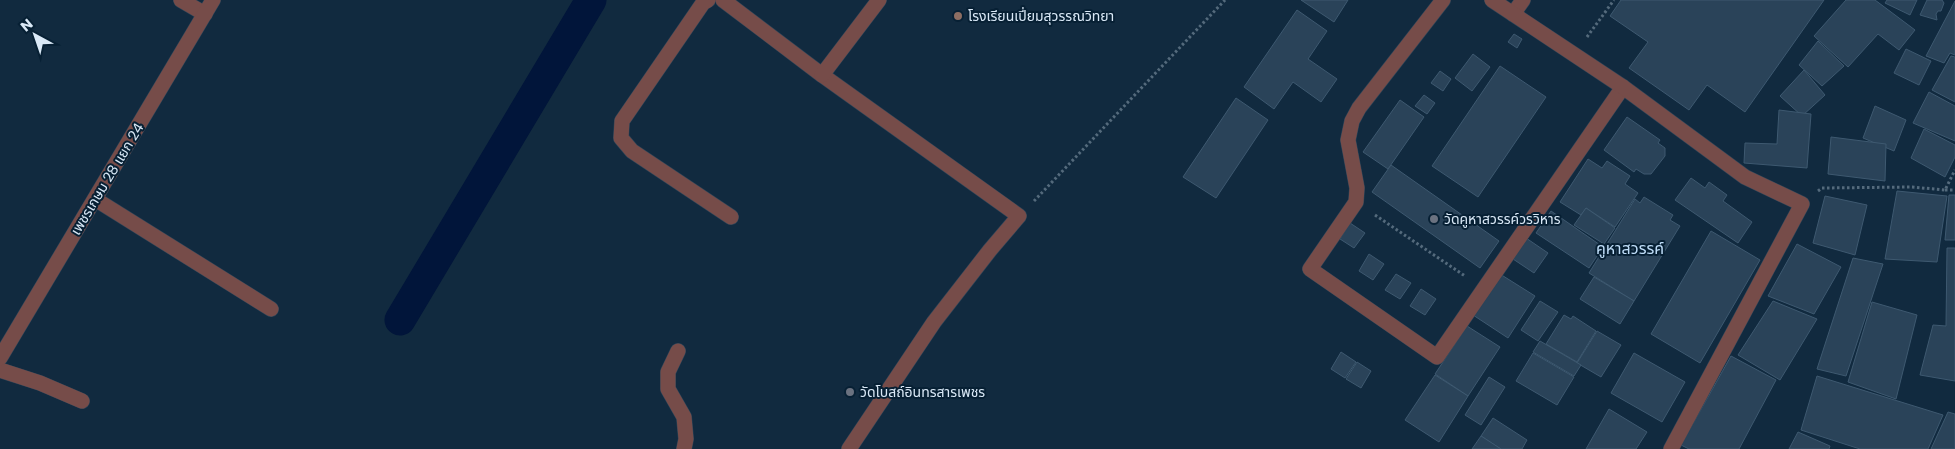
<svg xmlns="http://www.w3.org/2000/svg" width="1955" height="449" font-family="Poppins,'Noto Sans Thai',sans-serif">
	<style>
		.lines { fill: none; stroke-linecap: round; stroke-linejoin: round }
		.canal { stroke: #01153a; stroke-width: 31 }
		.building { fill: #2a4359; stroke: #3e5970 }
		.lane-casing { stroke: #2d4559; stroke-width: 16 }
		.street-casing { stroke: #2d4559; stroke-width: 16 }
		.path { stroke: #546a7c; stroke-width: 3; stroke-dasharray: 2.5 2.5; stroke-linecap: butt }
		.lane { stroke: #764c49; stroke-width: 15 }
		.street { stroke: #764c49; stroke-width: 15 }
		.education-dot { fill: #8d6e63; stroke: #072034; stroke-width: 2 }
		.worship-dot { fill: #6b7280; stroke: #072034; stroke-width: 2 }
		.labels { text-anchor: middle; stroke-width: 4; stroke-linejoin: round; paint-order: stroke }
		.poi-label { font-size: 14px; fill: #dae9f7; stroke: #072034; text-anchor: start }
		.street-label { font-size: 14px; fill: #dae9f7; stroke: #072034 }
		.quarter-label { font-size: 16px; fill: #c0def9; stroke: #072034 }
	</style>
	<rect width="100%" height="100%" fill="#112a3f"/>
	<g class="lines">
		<polyline class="canal" points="400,320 591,0"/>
	</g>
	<g class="building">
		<polygon points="1301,0 1348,0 1334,22"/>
		<polygon points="1621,0 1824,0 1745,112 1707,85 1689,110 1629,68 1648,42 1610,16"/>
		<polygon points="1846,0 1875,0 1915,30 1899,50 1878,34 1848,67 1814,36"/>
		<polygon points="1887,0 1917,0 1910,15 1885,3"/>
		<polygon points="1927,0 1942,0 1944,3 1941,11 1938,11 1936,14 1937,20 1920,15"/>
		<polygon points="1955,1 1955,55 1950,53 1944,63 1926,56"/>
		<polygon points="1297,10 1327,31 1308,59 1337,79 1321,102 1293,82 1274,109 1244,87"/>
		<polygon points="1514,34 1522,39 1517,48 1508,42"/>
		<polygon points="1818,41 1844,66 1822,86 1799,65"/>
		<polygon points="1906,49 1931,61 1919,85 1894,73"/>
		<polygon points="1473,54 1490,67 1472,91 1455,78"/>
		<polygon points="1951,56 1955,57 1955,102 1932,90"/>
		<polygon points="1500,66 1546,97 1478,197 1432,166"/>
		<polygon points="1804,70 1825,95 1802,116 1780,96"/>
		<polygon points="1440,71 1451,79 1443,91 1431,83"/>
		<polygon points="1929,92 1955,106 1955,141 1913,123"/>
		<polygon points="1424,95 1435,103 1427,114 1415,106"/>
		<polygon points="1236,98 1268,120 1216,198 1183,177"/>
		<polygon points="1400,100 1424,117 1388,169 1363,152"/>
		<polygon points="1875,106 1906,120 1894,151 1863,138"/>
		<polygon points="1779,110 1811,114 1807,168 1744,163 1745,143 1777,144"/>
		<polygon points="1627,117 1660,140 1658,143 1665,148 1665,156 1651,174 1644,174 1636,169 1634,172 1604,150"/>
		<polygon points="1924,129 1955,145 1955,157 1945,177 1911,158"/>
		<polygon points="1831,137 1886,144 1885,181 1828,174"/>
		<polygon points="1588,159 1602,168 1607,161 1630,176 1625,184 1638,193 1615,227 1586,208 1581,215 1560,202"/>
		<polygon points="1391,165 1499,241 1480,268 1372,192"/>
		<polygon points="1691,178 1705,188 1709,182 1727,195 1723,201 1752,222 1738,243 1675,200"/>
		<polygon points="1897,191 1947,196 1937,262 1885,259"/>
		<polygon points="1949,195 1955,195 1955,240 1945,240"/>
		<polygon points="1825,196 1867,205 1855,255 1813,243"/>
		<polygon points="1644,197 1673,215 1670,220 1680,226 1634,301 1589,273 1635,199 1640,203"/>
		<polygon points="1586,208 1615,228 1604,244 1574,225"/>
		<polygon points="1551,211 1603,247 1589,268 1536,233"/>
		<polygon points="1350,223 1365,233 1354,248 1340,239"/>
		<polygon points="1711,231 1760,260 1700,363 1651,334"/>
		<polygon points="1526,238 1548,253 1534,273 1513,259"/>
		<polygon points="1797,244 1841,267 1814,314 1768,296"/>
		<polygon points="1947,248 1955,248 1955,381 1920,375 1933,325 1946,326"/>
		<polygon points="1369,254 1384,264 1373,280 1359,271"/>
		<polygon points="1853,258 1883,264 1846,376 1817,369"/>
		<polygon points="1396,274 1411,283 1400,299 1385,290"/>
		<polygon points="1500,274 1535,296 1508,338 1473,315"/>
		<polygon points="1594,277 1634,301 1620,324 1580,299"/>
		<polygon points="1421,289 1436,299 1425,315 1410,306"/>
		<polygon points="1540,301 1558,312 1538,341 1521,330"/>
		<polygon points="1773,301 1817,319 1780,380 1738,355"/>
		<polygon points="1872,302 1917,315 1896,399 1848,382"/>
		<polygon points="1564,315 1571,319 1573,316 1596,331 1577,362 1546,344"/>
		<polygon points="1467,326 1500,347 1468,396 1435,374"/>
		<polygon points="1597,331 1621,345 1601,377 1577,363"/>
		<polygon points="1540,341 1581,365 1574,376 1533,352"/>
		<polygon points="1341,352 1356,362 1345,378 1331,369"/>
		<polygon points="1533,353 1574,377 1557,405 1516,381"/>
		<polygon points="1634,353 1685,382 1662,422 1611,393"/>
		<polygon points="1731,356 1776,380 1739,449 1689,449 1681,445"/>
		<polygon points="1357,362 1371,371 1361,388 1346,379"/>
		<polygon points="1435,375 1468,396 1439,442 1405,420"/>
		<polygon points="1817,376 1943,415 1928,449 1860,449 1801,430"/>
		<polygon points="1489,377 1505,387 1481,425 1465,415"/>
		<polygon points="1609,409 1647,432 1636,449 1586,449"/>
		<polygon points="1948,412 1955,414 1955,449 1931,449"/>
		<polygon points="1493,418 1527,440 1522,449 1501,449 1481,436"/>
		<polygon points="1798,432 1830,446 1829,449 1789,449"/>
		<polygon points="1481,436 1501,449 1472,449"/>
	</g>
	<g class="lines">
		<defs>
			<g id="lane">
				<polyline points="1443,0 1359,108 1352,121 1348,140 1357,188 1356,202 1310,269 1437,357 1623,87"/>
				<polyline points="1513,14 1523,0"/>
				<polyline points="95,199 271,309"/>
				<polyline points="0,370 40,383 82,401"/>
			</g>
			<g id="street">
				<polyline points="181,0 205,14"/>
				<polyline points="708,0 703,3 622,121 621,138 632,151 731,217"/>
				<polyline points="723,0 822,75 1019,216 990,250 934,322 849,449"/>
				<polyline points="1492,0 1623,87 1745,177 1802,204 1671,449"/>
				<polyline points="822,75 879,0"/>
				<polyline points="678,351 668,372 668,389 684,417 686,439 684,449"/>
				<polyline points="0,358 213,0"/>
			</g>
		</defs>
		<use href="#lane" class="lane-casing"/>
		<use href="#street" class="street-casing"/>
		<g class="path">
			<polyline points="1587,37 1614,0"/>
			<polyline points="1945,190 1955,190"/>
			<polyline points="1818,191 1822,188 1912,187 1945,190 1955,170"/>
			<polyline points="1034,201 1225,0"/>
			<polyline points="1375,215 1465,276"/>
		</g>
		<use href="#lane" class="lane"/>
		<use href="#street" class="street"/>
	</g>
	<circle class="education-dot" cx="958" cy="16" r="5"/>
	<g class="worship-dot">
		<circle cx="1434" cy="219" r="5"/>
		<circle cx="850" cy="392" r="5"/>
	</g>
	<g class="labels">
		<g class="poi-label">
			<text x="968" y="21">โรงเรียนเปี่ยมสุวรรณวิทยา</text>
			<text x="1444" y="224">วัดคูหาสวรรค์วรวิหาร</text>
			<text x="860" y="397">วัดโบสถ์อินทรสารเพชร</text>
		</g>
		<g class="street-label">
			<text transform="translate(107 179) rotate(-59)" y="5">เพชรเกษม 28 แยก 24</text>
		</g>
		<g class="quarter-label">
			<text x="1630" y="254">คูหาสวรรค์</text>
		</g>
	</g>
	<g transform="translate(35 35) rotate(320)" stroke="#072034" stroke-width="4" paint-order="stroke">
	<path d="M0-4L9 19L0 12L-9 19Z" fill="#dae9f7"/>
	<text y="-8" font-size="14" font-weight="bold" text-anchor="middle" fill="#dae9f7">N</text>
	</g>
</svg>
